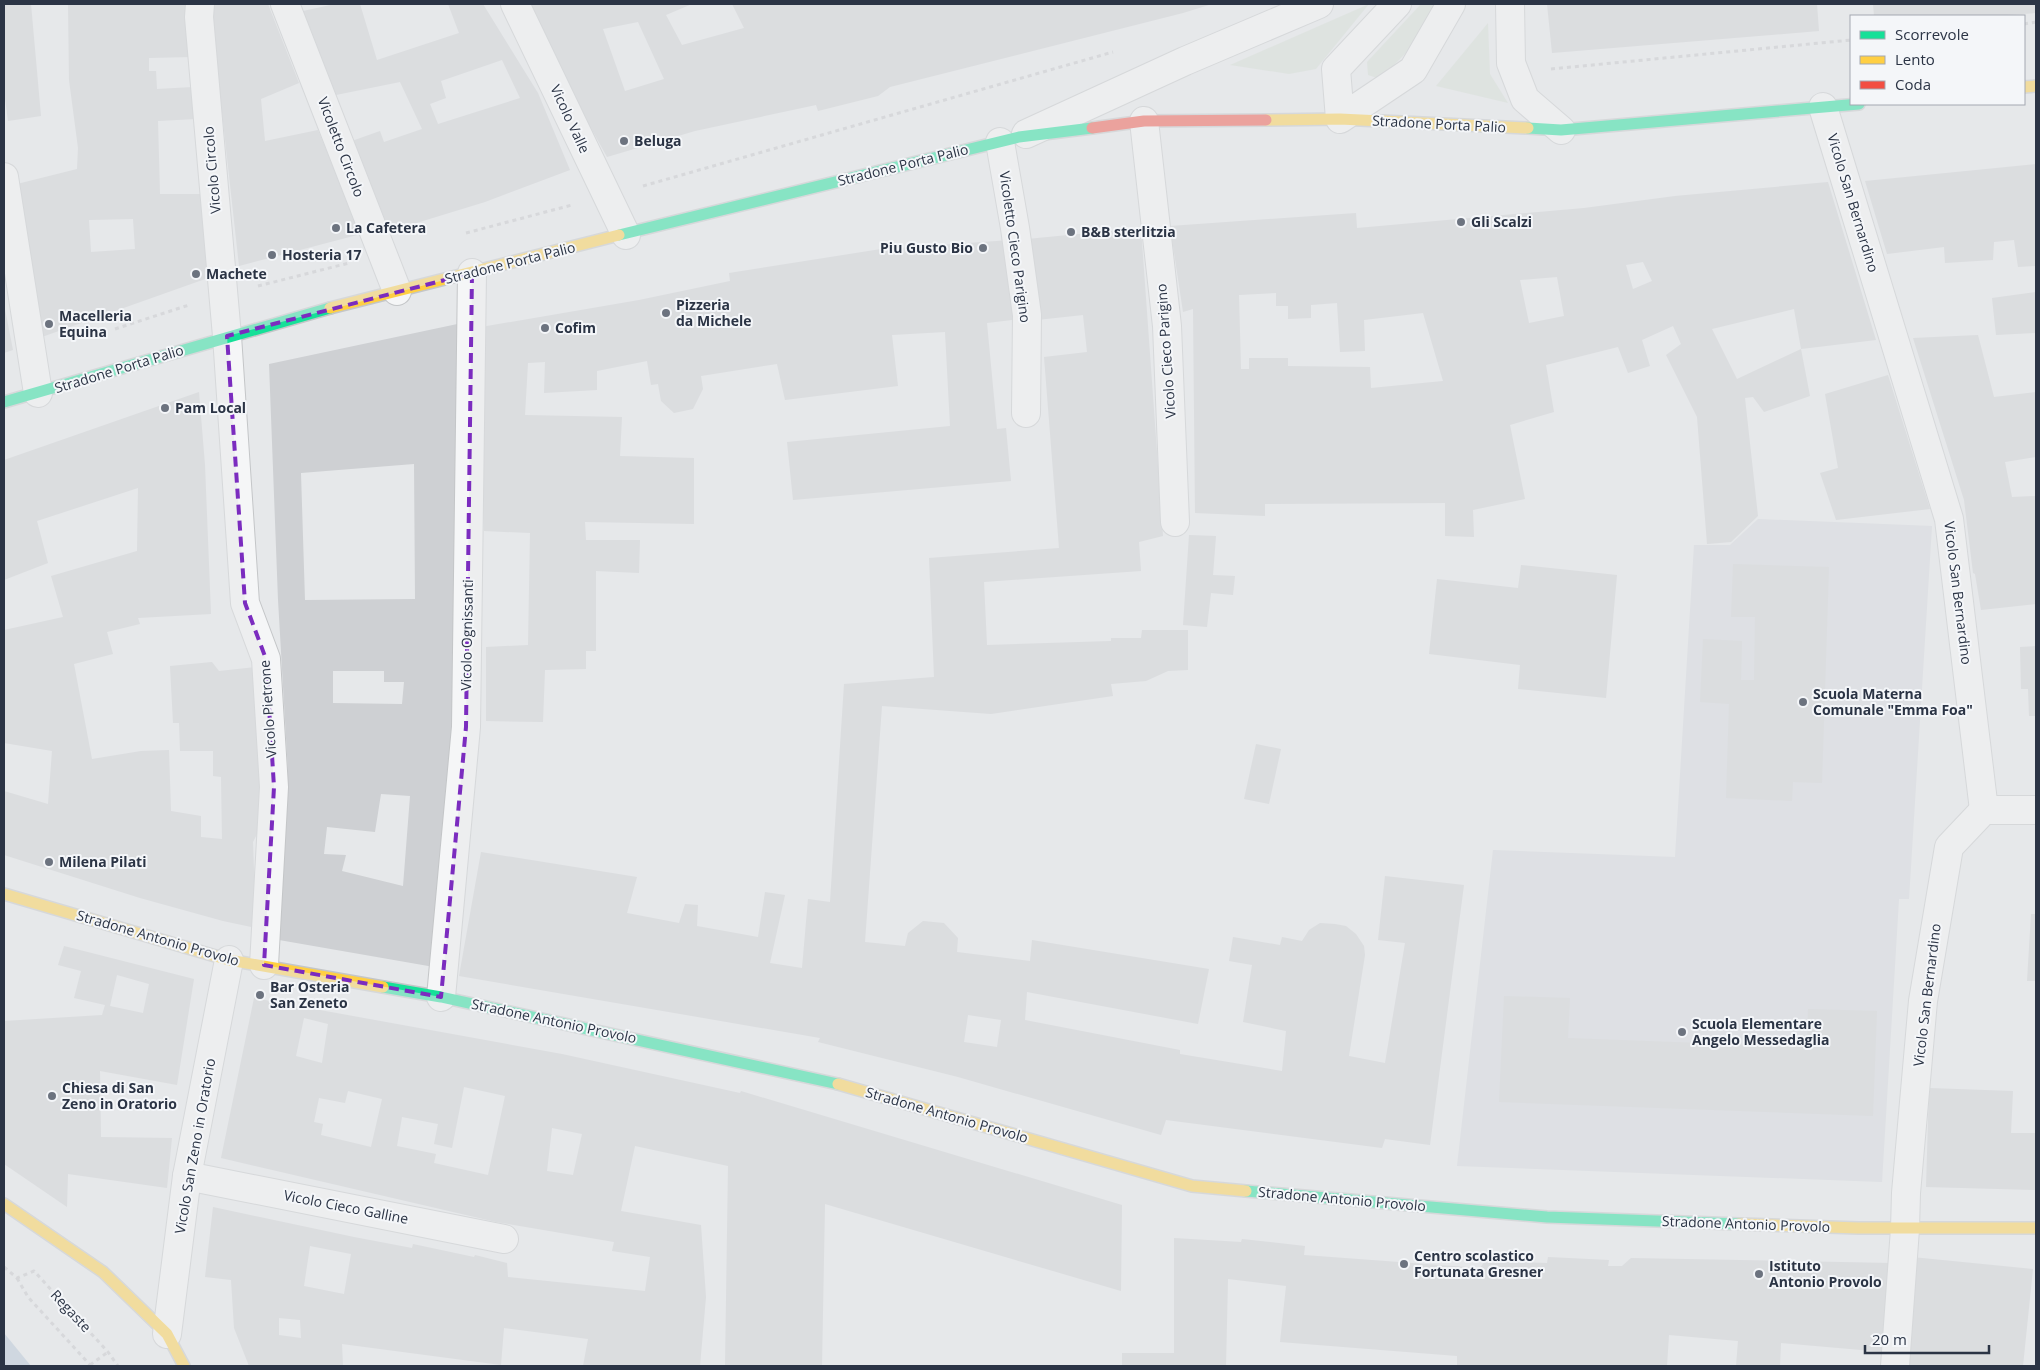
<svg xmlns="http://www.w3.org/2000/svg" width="2040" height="1370" font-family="'Open Sans',sans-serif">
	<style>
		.built { fill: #d4d7dd }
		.green { fill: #d6ded6 }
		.water { fill: #b4c4d5 }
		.building { fill: #ced0d3; fill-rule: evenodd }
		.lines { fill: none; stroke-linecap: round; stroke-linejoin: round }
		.street-casing { stroke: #c4c6c8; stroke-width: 30 }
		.fast-casing { stroke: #c4c6c8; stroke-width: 14 }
		.slow-casing { stroke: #c4c6c8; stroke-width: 14 }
		.jam-casing { stroke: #c4c6c8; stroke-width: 14 }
		.path { stroke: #c5c6ca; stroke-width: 3; stroke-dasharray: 4 4; stroke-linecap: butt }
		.street { stroke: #f5f6f7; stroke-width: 28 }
		.fast { stroke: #16e098; stroke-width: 11 }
		.slow { stroke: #ffcf43; stroke-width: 11 }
		.jam { stroke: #f24e42; stroke-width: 11 }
		.marked { fill: none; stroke: #7b2cbf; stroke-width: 4; stroke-dasharray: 10 6; stroke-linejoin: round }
		.poi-dot { fill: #6c737f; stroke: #f4f6f9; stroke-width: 2 }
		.labels { text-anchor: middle; stroke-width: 4; stroke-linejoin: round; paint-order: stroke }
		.street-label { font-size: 14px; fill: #2b3445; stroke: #f4f6f9 }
		.poi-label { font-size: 14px; font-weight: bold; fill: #2b3445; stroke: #f4f6f9; text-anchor: start }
	</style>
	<rect width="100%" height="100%" fill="#e6e8ea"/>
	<polygon class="built" points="1758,519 1932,526 1909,899 1899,899 1882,1182 1457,1166 1493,850 1675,857 1694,545 1730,545"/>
	<g class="green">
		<polygon points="1369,4 1316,69 1289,74 1230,65"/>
		<path d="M 1421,4 L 1439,4 C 1424,31 1404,61 1377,78 L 1368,75 L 1367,62 Z"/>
		<polygon points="1488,23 1490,74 1508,103 1436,86"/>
	</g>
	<polygon class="water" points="4,1333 31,1366 4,1366"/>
	<g class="building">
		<polygon points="4,4 31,4 41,116 8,121 4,91"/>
		<path d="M 68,4 L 190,4 L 191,57 L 149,58 L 149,71 L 156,71 L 157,89 L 193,87 L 196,119 L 158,121 L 160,194 L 201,194 L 208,278 L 39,338 L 17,184 L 77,169 L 78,148 L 69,80 ZM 133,219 L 135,249 L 91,252 L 89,220 Z"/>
		<polygon points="210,4 268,4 299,83 261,99 265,141 318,130 361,234 239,266"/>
		<path d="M 335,4 L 360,4 L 377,60 L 459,33 L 448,4 L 483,4 L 538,93 L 570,170 L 485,202 L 387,232 L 349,142 L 380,131 L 384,142 L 422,129 L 400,82 L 331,96 L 303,11 ZM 502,60 L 520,98 L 438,124 L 430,104 L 446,98 L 441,81 Z"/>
		<path d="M 522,4 L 692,4 L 666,15 L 682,45 L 744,28 L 732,4 L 1212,4 L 1183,13 L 890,87 L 878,96 L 818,111 L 816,105 L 695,131 L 607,157 ZM 638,22 L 664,79 L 625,91 L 603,29 Z"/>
		<polygon points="1547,4 1817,4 1819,31 1552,53"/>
		<polygon points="1873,4 2036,4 2036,13 1991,16 1874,16"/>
		<polygon points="2036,164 2036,266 2018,267 2014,240 1994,242 1993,260 1945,263 1944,247 1887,254 1865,181"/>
		<path d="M 1828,182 L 1876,340 L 1801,349 L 1794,309 L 1712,329 L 1737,379 L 1801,349 L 1810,396 L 1764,412 L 1753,397 L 1745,398 L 1758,516 L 1731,542 L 1707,544 L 1697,417 L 1666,355 L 1681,344 L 1673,326 L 1642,340 L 1650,366 L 1628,373 L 1618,347 L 1546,365 L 1554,412 L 1510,425 L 1525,499 L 1473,510 L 1474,537 L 1445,536 L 1445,503 L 1265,504 L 1265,516 L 1195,513 L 1193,309 L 1183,312 L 1170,226 L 1356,213 L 1357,228 L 1584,208 L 1675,196 ZM 1643,262 L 1652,281 L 1633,289 L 1626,265 ZM 1557,277 L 1564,316 L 1529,323 L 1520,280 ZM 1276,293 L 1276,306 L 1288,306 L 1288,319 L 1311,318 L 1311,305 L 1337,303 L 1340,352 L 1365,351 L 1364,320 L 1423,313 L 1443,381 L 1371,388 L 1370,367 L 1288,366 L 1288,358 L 1249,358 L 1249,369 L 1241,369 L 1239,295 Z"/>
		<path d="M 1141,228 L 1163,536 L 1139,542 L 1141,571 L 984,582 L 987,645 L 1111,641 L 1111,638 L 1141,638 L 1142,630 L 1188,630 L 1188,670 L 1168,671 L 1146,681 L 1111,684 L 1113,696 L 991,714 L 882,706 L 865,942 L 905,946 L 908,933 L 923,921 L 944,923 L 958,938 L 957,952 L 1030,961 L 1032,940 L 1209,969 L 1198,1024 L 1027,992 L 1025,1020 L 1180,1050 L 1180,1054 L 1282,1071 L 1286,1031 L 1243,1022 L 1252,965 L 1229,961 L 1233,937 L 1280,945 L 1282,937 L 1302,941 L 1309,930 L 1320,923 L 1335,924 L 1346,926 L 1356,934 L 1364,946 L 1365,955 L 1349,1056 L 1385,1063 L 1405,943 L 1378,940 L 1385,876 L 1464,885 L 1430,1145 L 1385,1139 L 1382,1148 L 1166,1120 L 1161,1135 L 958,1077 L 818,1042 L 820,1038 L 459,976 L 481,852 L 637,877 L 627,913 L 679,923 L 685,904 L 698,905 L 697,926 L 758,937 L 765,892 L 785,895 L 770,963 L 802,968 L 808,899 L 830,902 L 844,684 L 934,677 L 929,558 L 1059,548 L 1044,357 L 1087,352 L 1083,315 L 1037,320 L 1027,239 ZM 968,1015 L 1001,1020 L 997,1047 L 964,1042 Z"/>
		<polygon points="1011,240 1019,319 987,323 997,429 1006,428 1011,481 793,500 787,442 950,426 945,332 892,335 898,386 785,400 777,364 701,376 703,389 693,409 674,413 661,401 658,384 651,385 647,361 597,371 597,390 544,393 545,362 528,363 525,415 622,417 620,456 694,458 694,524 585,522 586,540 640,540 639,573 596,571 596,651 586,651 586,669 545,670 543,722 486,721 486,647 528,645 530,533 484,531 481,327 639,300 730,281 729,273 881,249"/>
		<polygon points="2036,292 2036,333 1996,335 1992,298"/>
		<polygon points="4,304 13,350 4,353"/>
		<path d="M 462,323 L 456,683 L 434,967 L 279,940 L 288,772 L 278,600 L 269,364 ZM 414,464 L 415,599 L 305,600 L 301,473 ZM 333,671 L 384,671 L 384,682 L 404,682 L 402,704 L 333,703 ZM 381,794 L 410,796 L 403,886 L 342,871 L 346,855 L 324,854 L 327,827 L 375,832 Z"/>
		<polygon points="1978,335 1994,397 2036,392 2036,457 2005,462 2012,497 2036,496 2036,604 1981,610 1975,574 1973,573 1964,500 1913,338"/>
		<polygon points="1888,375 1930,509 1836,520 1820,473 1838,468 1825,394"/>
		<polygon points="199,392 205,465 211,614 138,618 140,624 107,632 113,654 74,664 92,759 141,751 169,750 171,811 201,816 201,837 222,839 221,777 213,776 213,751 180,751 179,723 173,723 170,666 212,662 219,671 257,667 262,739 261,826 253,842 256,928 223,921 140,898 4,855 4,791 48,804 52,751 4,743 4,630 63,617 51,576 137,551 138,488 37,521 48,563 4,580 4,460"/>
		<polygon points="1189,535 1216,536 1213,575 1235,576 1233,595 1211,593 1207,627 1183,625"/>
		<polygon points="1733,564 1829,567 1822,783 1793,782 1792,801 1726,798 1729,704 1700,702 1703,639 1742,641 1741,680 1754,680 1755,617 1731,617"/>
		<polygon points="1521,565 1617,575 1606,698 1518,689 1520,665 1429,654 1437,579 1518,588"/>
		<polygon points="2036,646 2036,716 2029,716 2028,689 2021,689 2020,647"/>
		<polygon points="1256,744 1281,749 1269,804 1244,799"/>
		<polygon points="2031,914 2036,914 2036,981 2027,981"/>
		<path d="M 64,946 L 194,979 L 177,1085 L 100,1071 L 101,1137 L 172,1138 L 167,1188 L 68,1174 L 67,1207 L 4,1164 L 4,1021 L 102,1015 L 105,1005 L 74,998 L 81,971 L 58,965 ZM 117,975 L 149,984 L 143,1013 L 110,1006 Z"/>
		<polygon points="1504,996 1570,998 1568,1038 1807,1047 1808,1009 1877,1011 1873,1116 1499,1102"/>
		<path d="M 254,998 L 562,1054 L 740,1093 L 741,1091 L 1122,1205 L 1121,1291 L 825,1204 L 822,1366 L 725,1366 L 728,1166 L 635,1146 L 621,1211 L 701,1225 L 706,1297 L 700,1366 L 583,1366 L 588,1339 L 504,1328 L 501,1365 L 342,1344 L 343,1366 L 249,1366 L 234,1328 L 231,1280 L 205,1277 L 213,1207 L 354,1237 L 412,1248 L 413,1244 L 474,1257 L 475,1255 L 507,1263 L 508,1277 L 645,1291 L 650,1257 L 612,1251 L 614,1242 L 496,1222 L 221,1158 ZM 304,1018 L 328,1024 L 322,1063 L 296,1056 ZM 464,1087 L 505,1096 L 488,1175 L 434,1163 L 436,1154 L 397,1146 L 402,1117 L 438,1124 L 434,1144 L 452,1148 ZM 348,1091 L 382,1099 L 371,1147 L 321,1135 L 323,1124 L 314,1122 L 319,1098 L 345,1103 ZM 552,1128 L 582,1134 L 573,1175 L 547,1171 ZM 310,1246 L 351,1254 L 344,1294 L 304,1286 ZM 279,1318 L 300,1320 L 301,1338 L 279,1335 Z"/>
		<polygon points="1929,1088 2013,1091 2011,1133 2036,1133 2036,1190 1926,1187"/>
		<polygon points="1174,1238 1241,1242 1242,1239 1305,1246 1304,1255 1480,1268 1485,1261 1547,1263 1548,1257 1609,1260 1608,1266 1622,1266 1631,1258 1891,1263 1884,1352 1781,1343 1780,1366 1736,1366 1738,1341 1669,1335 1667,1366 1457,1366 1457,1356 1280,1342 1286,1286 1228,1279 1226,1366 1122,1366 1122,1353 1174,1353"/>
		<polygon points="1912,1257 2033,1269 2023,1366 1901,1366"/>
	</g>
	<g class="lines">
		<defs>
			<g id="street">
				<polyline points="200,4 199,17 227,336 245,603 266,659 274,787 264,965"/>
				<polyline points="285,4 397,291"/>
				<polyline points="515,4 626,235"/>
				<polyline points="1397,4 1336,69 1340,119 1413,70 1451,4"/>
				<polyline points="1510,4 1511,63 1525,99 1561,130"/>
				<polyline points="1823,107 1949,519 1984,810"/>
				<polyline points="1144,121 1167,326 1175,522"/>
				<polyline points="1026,134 1185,61 1319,4"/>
				<polyline points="1000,142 1015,228 1027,315 1026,413"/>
				<polyline points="4,177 38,393"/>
				<polyline points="1984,810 2036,810"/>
				<polyline points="441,997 466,727 472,273"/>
				<polyline points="187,1176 504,1239"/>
				<polyline points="167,1334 187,1176 229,960"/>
				<polyline points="1895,1366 1905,1229 1906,1193 1923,1001 1949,847 1984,810"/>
			</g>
			<g id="fast">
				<polyline points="1528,128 1561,130 1859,104"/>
				<polyline points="619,235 1019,137 1092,128"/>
				<polyline points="4,402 330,308"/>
				<polyline points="383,987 441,997 838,1084"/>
				<polyline points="1246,1191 1547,1217 1739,1224"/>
			</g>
			<g id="slow">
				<polyline points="2024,87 2036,86"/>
				<polyline points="1266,120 1340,119 1528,128"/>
				<polyline points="330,308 619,235"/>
				<polyline points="4,894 229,960 383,987"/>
				<polyline points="838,1084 1192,1186 1246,1191"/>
				<polyline points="4,1204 103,1272 167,1334 184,1366"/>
				<polyline points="1739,1224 1858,1228 2036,1228"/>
			</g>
			<polyline id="jam" points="1092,128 1144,121 1266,120"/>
		</defs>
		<use href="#street" class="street-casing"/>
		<use href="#fast" class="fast-casing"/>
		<use href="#slow" class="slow-casing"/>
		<use href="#jam" class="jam-casing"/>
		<g class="path">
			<polyline points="2024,24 2036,22"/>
			<polyline points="1551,69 1851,40"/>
			<polyline points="643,186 1113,52"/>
			<polyline points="466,233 572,205"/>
			<polyline points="258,286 349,263"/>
			<polyline points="115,329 189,305"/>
			<polyline points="4,1267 17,1278 34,1271 108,1352 118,1366"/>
			<polyline points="17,1278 28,1297 91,1366"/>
			<polyline points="90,1365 108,1352"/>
		</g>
		<use href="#street" class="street"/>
		<use href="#fast" class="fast"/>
		<use href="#slow" class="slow"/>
		<use href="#jam" class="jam"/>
	</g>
	<path d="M0 0H2040V1370H0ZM 472,273 L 466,727 L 441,997 L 264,965 L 274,787 L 266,659 L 245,603 L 227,336 Z" fill="#e6e8ea" fill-opacity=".55" fill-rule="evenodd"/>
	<path class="marked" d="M 472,273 L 466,727 L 441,997 L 264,965 L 274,787 L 266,659 L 245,603 L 227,336 Z"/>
	<g class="poi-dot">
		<circle cx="624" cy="141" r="5"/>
		<circle cx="1461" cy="222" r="5"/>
		<circle cx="336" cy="228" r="5"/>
		<circle cx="1071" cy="232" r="5"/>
		<circle cx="983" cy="248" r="5"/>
		<circle cx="272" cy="255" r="5"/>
		<circle cx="196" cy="274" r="5"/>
		<circle cx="666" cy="313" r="5"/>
		<circle cx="49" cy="324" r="5"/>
		<circle cx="545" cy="328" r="5"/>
		<circle cx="165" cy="408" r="5"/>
		<circle cx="1803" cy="702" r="5"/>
		<circle cx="49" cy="862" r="5"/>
		<circle cx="260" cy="995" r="5"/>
		<circle cx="1682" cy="1032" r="5"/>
		<circle cx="52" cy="1096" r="5"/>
		<circle cx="1404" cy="1264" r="5"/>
		<circle cx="1759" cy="1274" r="5"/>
	</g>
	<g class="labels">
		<g class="street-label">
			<text transform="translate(570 119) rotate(65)" y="5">Vicolo Valle</text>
			<text transform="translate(1439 124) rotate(3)" y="5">Stradone Porta Palio</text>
			<text transform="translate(341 147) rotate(69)" y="5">Vicoletto Circolo</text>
			<text transform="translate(903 165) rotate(-14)" y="5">Stradone Porta Palio</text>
			<text transform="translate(212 170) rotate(-95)" y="5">Vicolo Circolo</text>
			<text transform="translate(1853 203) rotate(73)" y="5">Vicolo San Bernardino</text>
			<text transform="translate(1015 247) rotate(82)" y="5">Vicoletto Cieco Parigino</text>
			<text transform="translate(510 263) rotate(-14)" y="5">Stradone Porta Palio</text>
			<text transform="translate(1166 351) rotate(-94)" y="5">Vicolo Cieco Parigino</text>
			<text transform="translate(119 369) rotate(-17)" y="5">Stradone Porta Palio</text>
			<text transform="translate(1958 593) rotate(83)" y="5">Vicolo San Bernardino</text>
			<text transform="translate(467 635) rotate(-89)" y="5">Vicolo Ognissanti</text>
			<text transform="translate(268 709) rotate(-94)" y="5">Vicolo Pietrone</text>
			<text transform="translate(158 938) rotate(16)" y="5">Stradone Antonio Provolo</text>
			<text transform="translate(1927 995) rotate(-83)" y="5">Vicolo San Bernardino</text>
			<text transform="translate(554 1021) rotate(12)" y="5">Stradone Antonio Provolo</text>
			<text transform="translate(947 1115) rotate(16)" y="5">Stradone Antonio Provolo</text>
			<text transform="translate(195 1146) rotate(-80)" y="5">Vicolo San Zeno in Oratorio</text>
			<text transform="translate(1342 1199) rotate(5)" y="5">Stradone Antonio Provolo</text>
			<text transform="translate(346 1207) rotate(11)" y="5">Vicolo Cieco Galline</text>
			<text transform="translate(1746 1224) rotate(2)" y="5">Stradone Antonio Provolo</text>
			<text transform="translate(71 1311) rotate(47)" y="5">Regaste</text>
		</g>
		<g class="poi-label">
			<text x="634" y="146">Beluga</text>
			<text x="1471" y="227">Gli Scalzi</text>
			<text x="346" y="233">La Cafetera</text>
			<text x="1081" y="237">B&amp;B sterlitzia</text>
			<text x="973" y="253" text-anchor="end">Piu Gusto Bio</text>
			<text x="282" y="260">Hosteria 17</text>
			<text x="206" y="279">Machete</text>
			<text x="676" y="310">Pizzeria<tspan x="676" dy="16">da Michele</tspan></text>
			<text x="59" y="321">Macelleria<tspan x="59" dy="16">Equina</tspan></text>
			<text x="555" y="333">Cofim</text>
			<text x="175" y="413">Pam Local</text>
			<text x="1813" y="699">Scuola Materna<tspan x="1813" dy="16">Comunale "Emma Foa"</tspan></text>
			<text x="59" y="867">Milena Pilati</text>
			<text x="270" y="992">Bar Osteria<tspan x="270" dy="16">San Zeneto</tspan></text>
			<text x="1692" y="1029">Scuola Elementare<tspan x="1692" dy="16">Angelo Messedaglia</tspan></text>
			<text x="62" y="1093">Chiesa di San<tspan x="62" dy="16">Zeno in Oratorio</tspan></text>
			<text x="1414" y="1261">Centro scolastico<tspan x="1414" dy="16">Fortunata Gresner</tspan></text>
			<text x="1769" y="1271">Istituto<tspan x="1769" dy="16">Antonio Provolo</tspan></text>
		</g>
	</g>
	<rect width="2040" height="1370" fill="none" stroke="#2b3445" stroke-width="10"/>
	<rect x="1850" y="15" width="175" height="90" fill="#f4f6f9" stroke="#a4a8b1"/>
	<rect x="1860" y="31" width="25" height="8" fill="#16e098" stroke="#a4a8b1"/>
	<text x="1895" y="40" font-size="15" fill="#2b3445">Scorrevole</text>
	<rect x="1860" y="56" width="25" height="8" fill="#ffcf43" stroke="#a4a8b1"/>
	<text x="1895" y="65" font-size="15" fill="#2b3445">Lento</text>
	<rect x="1860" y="81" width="25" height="8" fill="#f24e42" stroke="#a4a8b1"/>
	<text x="1895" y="90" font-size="15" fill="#2b3445">Coda</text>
	<path d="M1865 1345v8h124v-8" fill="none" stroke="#2b3445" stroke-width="2.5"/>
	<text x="1872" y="1345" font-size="15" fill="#2b3445" stroke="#f4f6f9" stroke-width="4" paint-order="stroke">20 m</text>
</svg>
